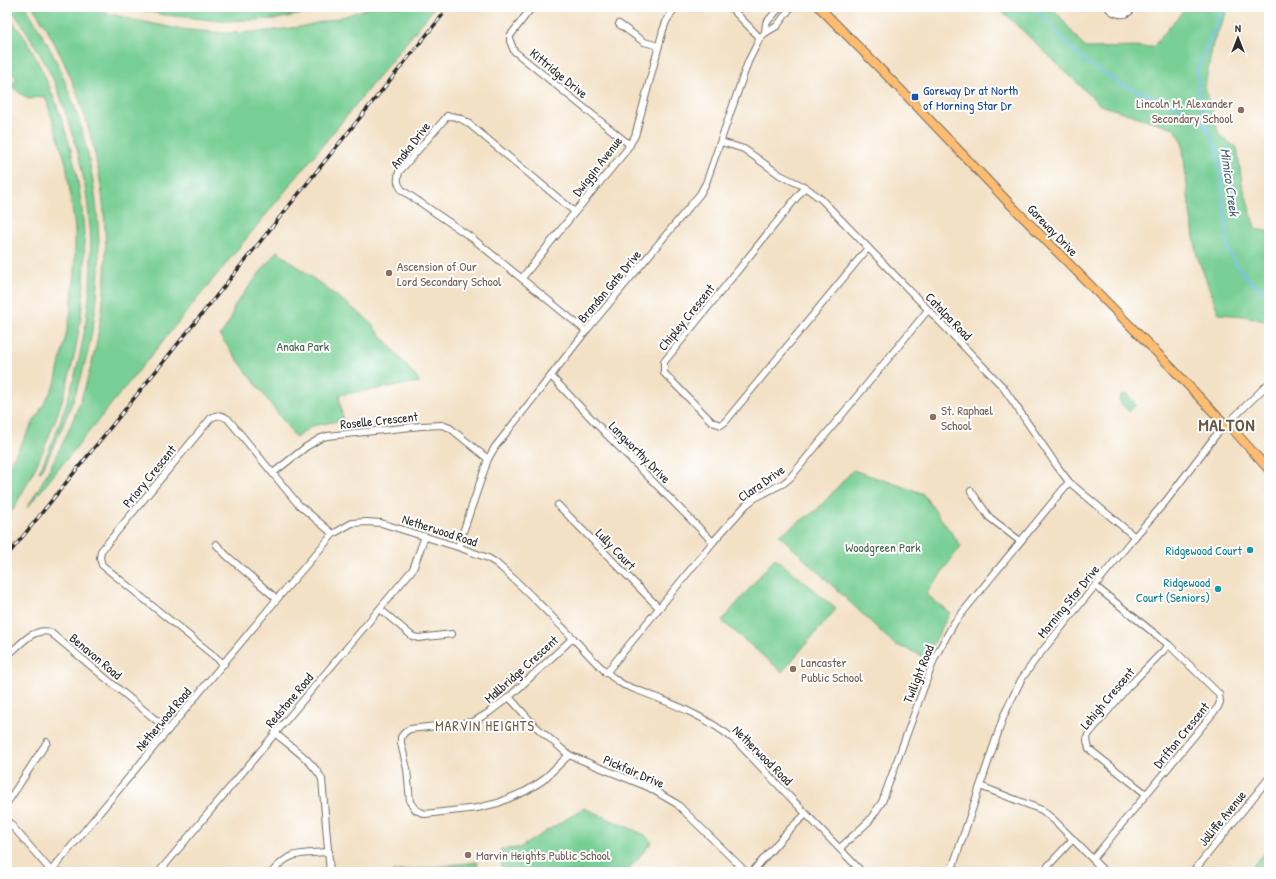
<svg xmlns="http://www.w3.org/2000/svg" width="1276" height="879" font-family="'Patrick Hand',sans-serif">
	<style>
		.green { fill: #78cf95; stroke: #527d60 }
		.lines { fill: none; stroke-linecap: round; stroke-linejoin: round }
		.stream { stroke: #7dbdf2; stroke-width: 2 }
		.minor-casing { stroke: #716b61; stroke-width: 8 }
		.major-casing { stroke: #716b61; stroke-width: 10 }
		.minor { stroke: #fff; stroke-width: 6 }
		.major { stroke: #fdbc6f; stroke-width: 8 }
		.rail-casing { stroke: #2b2b2b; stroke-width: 3.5 }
		.rail { stroke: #fff; stroke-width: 2; stroke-dasharray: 6; stroke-linecap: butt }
		.transit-dot { fill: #1a4fb4; stroke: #fff; stroke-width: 1.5 }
		.education-dot { fill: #8d6e63; stroke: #fff; stroke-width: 1.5 }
		.culture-dot { fill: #0f9aa8; stroke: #fff; stroke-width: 1.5 }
		.labels { text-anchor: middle; stroke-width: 4; stroke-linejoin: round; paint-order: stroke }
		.street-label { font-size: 13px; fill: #2b2b2b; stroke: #fff }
		.transit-label { font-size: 13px; fill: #164399; stroke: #fff; text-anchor: start }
		.education-label { font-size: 13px; fill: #785e54; stroke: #fff; text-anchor: start }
		.park-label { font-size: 13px; fill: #466450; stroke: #fff }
		.culture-label { font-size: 13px; fill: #0d838f; stroke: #fff; text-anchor: end }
		.water-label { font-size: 14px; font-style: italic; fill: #485e71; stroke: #fff }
		.neighbourhood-label { font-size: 14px; letter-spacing: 1px; fill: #685742; stroke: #fff }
		.district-label { font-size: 17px; font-weight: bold; letter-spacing: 1px; fill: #685742; stroke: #fff }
	</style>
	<rect width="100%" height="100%" fill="#fff"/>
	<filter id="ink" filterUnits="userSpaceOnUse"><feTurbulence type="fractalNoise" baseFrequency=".025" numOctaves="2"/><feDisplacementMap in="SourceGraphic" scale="8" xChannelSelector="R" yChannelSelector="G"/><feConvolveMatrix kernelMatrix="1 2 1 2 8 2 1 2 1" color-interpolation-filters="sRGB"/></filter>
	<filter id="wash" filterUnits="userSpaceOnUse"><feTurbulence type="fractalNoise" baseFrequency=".012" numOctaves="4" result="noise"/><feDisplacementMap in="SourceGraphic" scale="16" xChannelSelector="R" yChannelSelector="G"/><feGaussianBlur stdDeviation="0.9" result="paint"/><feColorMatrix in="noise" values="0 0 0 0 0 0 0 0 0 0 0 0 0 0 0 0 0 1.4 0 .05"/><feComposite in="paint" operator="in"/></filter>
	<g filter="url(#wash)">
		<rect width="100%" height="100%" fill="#f3e1c6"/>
		<g class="green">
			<path d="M 10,7 L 26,7 C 40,31 55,55 65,82 C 104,178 111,287 78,386 C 68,416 55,444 41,472 L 39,472 C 93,358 109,236 67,117 C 63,105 60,93 55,83 C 42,56 27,31 10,7 Z"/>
			<path d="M 33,7 L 93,7 L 107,13 L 135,20 L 179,29 L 223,33 L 259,32 L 299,27 L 339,18 L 371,7 L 435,7 C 299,175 162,341 27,508 C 44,480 60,451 73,420 C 128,286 113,128 33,7 Z"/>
			<polygon points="132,7 336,7 277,19 222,21 164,15"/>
			<polygon points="998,7 1052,7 1085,48 1153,47 1186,7 1229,7 1213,43 1205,86 1219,135 1237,148 1242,183 1255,228 1269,232 1269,322 1244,316 1219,314 1197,256 1189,205 1182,140 1174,128 1100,105"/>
			<path d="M 7,14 C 13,22 19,30 25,38 C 39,62 50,87 59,112 C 109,249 83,397 7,519 L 7,469 L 55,384 L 70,317 L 75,272 L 75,229 L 66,163 L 45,96 L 28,99 L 11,86 L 17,78 L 7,70 Z"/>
			<polygon points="277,251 367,319 420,382 339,395 343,420 312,426 296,438 220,336 231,319 234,306"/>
			<polygon points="1122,395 1127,395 1136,405 1129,412 1122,404 1121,404 1119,399"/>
			<polygon points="853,470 922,493 961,546 926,594 950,613 926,657 894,644 779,535 817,510"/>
			<polygon points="775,558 836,609 782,672 722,621"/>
			<polygon points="584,808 645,835 652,842 626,872 502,872 500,849 519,848"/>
			<polygon points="1269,846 1269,872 1248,872"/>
			<polygon points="477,862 478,872 392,872"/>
		</g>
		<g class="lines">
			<g class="stream">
				<polyline points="1034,7 1081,58 1120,84 1178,107 1207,128 1218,151 1229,253 1240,270 1257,288 1269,294"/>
				<polyline points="1207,127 1199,100 1197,69 1224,7"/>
			</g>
		</g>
	</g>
	<g filter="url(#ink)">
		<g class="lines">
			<defs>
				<g id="minor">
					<polyline points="532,7 510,36 510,41 514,51 630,145"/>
					<polyline points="730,7 760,38"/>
					<path d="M 1108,7 C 1111,13 1123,17 1129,12 C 1131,11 1132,9 1133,7"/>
					<polyline points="619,24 644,42 659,46"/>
					<polyline points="765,33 766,23 780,7"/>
					<polyline points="721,142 744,149 780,175 805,187 821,199 1003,387 1057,466 1069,482 1135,537"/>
					<polyline points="805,187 664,362 664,373 712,422 721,425 725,422 868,248"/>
					<path d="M 575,212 L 468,123 C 461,118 456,116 447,116 L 444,120 L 399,172 C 397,180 397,184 402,190 L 472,238 L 586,331"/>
					<polyline points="522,278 575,212 625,152 635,136 663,30 666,22 675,7"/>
					<polyline points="551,376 608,436 713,542"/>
					<polyline points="273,473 306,447 321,438 327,436 421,426 442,425 450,428 488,459"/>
					<polyline points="971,491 989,517 1020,541"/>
					<polyline points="558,505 659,608"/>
					<polyline points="216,544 226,555 277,599"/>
					<polyline points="458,547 488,459 495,447 586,331 700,194 706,183 748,62 760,38 765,33 777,26 791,7"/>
					<polyline points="380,609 412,636 418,638 452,634"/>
					<path d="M 7,656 C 19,646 33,627 50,632 L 168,730"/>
					<path d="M 224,664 L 102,565 L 100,558 L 101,551 L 211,418 C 217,414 222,415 228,419 L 298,504 L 333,534"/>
					<polyline points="606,673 713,542 745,506 755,498 784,483 790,478 928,310"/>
					<polyline points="509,697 535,726 569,755 648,787 677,804 746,872"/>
					<path d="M 275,733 C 291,747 312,760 322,779 L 330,872"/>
					<polyline points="569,755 542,781 526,791 498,803 477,808 425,814 416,810 410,802 407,769 401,743 401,737 405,732 410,729 473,722 488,713 509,697 573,638"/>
					<polyline points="980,786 1042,810 1055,821 1105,872"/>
					<polyline points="1146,794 1089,749 1087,740 1088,735 1126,689 1169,645"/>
					<polyline points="7,803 47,742"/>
					<polyline points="7,820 52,872"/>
					<polyline points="840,848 869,821 882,802 935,657 954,623 1069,482"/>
					<polyline points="1093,859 1218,707 1220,702 1219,694 1169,645 1095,586"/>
					<path d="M 51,871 L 277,599 L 333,534 L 352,523 L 366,522 L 381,523 L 458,547 L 488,558 L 496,563 C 523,586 548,613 573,638 C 589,655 604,673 624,685 C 663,700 704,714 736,741 L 862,872"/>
					<polyline points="159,872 413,569 425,536"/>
					<path d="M 272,872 C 291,850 302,854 329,852"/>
					<polyline points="752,872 789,830 806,814"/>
					<polyline points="951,872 1004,715 1021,680 1035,660 1131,541 1166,501 1216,435 1269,383"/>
					<polyline points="1046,872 1048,866 1073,839"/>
					<polyline points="1193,872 1269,778"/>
				</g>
				<polyline id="major" points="819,7 905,94 1006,200 1170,366 1217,416 1236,433 1269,470"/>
			</defs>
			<use href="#minor" class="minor-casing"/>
			<use href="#major" class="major-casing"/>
			<use href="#minor" class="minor"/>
			<use href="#major" class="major"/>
			<defs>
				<polyline id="rail" points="7,556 449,7"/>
			</defs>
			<use href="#rail" class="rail-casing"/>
			<use href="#rail" class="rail"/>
		</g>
	</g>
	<rect class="transit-dot" x="911" y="93" width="8" height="8" rx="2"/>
	<g class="education-dot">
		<circle cx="1241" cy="110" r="4"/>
		<circle cx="389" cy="273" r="4"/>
		<circle cx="933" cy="417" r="4"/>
		<circle cx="793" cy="669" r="4"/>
		<circle cx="468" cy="855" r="4"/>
	</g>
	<g class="culture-dot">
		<circle cx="1250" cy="550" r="4"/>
		<circle cx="1218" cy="589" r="4"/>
	</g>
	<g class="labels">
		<g class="street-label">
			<text transform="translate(559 73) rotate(39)" y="5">Kittridge Drive</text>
			<text transform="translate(410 145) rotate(-52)" y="5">Anaka Drive</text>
			<text transform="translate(597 166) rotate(-52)" y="5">Dwiggin Avenue</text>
			<text transform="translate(1053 230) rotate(46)" y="5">Goreway Drive</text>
			<text transform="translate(609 286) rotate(-50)" y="5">Brandon Gate Drive</text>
			<text transform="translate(949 316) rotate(46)" y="5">Catalpa Road</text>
			<text transform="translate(686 317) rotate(-51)" y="5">Chipley Crescent</text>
			<text transform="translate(379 420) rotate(-6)" y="5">Roselle Crescent</text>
			<text transform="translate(640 452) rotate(45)" y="5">Langworthy Drive</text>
			<text transform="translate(149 476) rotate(-51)" y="5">Priory Crescent</text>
			<text transform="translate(761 483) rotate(-35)" y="5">Clara Drive</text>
			<text transform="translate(440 530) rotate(18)" y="5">Netherwood Road</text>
			<text transform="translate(616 549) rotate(46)" y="5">Lully Court</text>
			<text transform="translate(1068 601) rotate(-51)" y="5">Morning Star Drive</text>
			<text transform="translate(96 656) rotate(40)" y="5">Benavon Road</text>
			<text transform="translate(521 669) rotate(-42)" y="5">Mallbridge Crescent</text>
			<text transform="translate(918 674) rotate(-68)" y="5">Twilight Road</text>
			<text transform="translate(1107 698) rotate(-50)" y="5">Lehigh Crescent</text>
			<text transform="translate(289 700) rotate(-50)" y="5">Redstone Road</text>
			<text transform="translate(163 719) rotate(-50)" y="5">Netherwood Road</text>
			<text transform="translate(1181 735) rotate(-51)" y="5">Drifton Crescent</text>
			<text transform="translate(763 755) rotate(45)" y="5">Netherwood Road</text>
			<text transform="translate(634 771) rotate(23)" y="5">Pickfair Drive</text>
			<text transform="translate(1222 818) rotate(-51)" y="5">Jolliffe Avenue</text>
		</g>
		<g class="transit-label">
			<text x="923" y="95">Goreway Dr at North<tspan x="923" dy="15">of Morning Star Dr</tspan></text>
		</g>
		<g class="education-label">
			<text x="1233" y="108" text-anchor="end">Lincoln M. Alexander<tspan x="1233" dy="15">Secondary School</tspan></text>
			<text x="397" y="271">Ascension of Our<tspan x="397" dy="15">Lord Secondary School</tspan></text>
			<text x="941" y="415">St. Raphael<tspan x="941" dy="15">School</tspan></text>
			<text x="801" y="667">Lancaster<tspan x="801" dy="15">Public School</tspan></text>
			<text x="476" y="860">Marvin Heights Public School</text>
		</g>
		<g class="park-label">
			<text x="303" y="351">Anaka Park</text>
			<text x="883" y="552">Woodgreen Park</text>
		</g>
		<g class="culture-label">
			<text x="1242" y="555">Ridgewood Court</text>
			<text x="1210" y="587">Ridgewood<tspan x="1210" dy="15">Court (Seniors)</tspan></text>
		</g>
		<g class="water-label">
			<text transform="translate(1230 182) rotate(82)" y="5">Mimico Creek</text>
		</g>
		<g class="neighbourhood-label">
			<text x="485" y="731">MARVIN HEIGHTS</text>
		</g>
		<g class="district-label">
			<text x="1227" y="431">MALTON</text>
		</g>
	</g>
	<rect width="1276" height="879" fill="none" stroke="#fff" stroke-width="24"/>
	<g transform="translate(1238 38)" stroke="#ffffff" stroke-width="3" paint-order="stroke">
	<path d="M0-3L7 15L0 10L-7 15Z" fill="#2b2b2b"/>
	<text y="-6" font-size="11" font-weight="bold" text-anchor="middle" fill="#2b2b2b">N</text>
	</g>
</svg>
